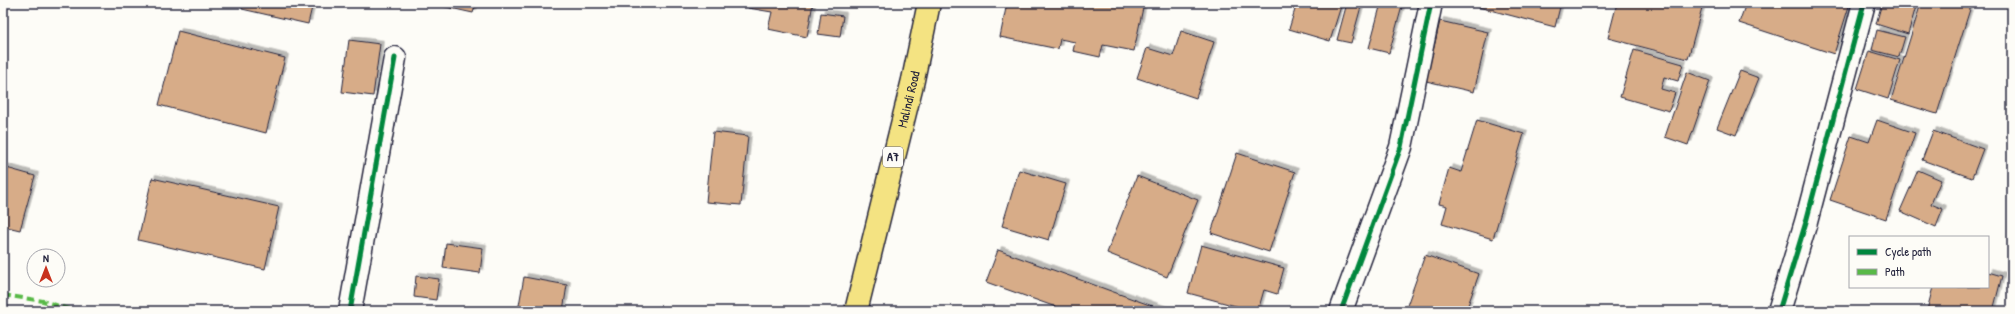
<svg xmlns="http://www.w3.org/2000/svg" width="2015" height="314" font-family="'Patrick Hand',sans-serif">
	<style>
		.building { fill: #d7ac88; stroke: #22223b; filter: url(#shadow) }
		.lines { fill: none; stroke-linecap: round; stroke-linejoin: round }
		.minor-casing { stroke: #22223b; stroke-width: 25 }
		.highway-casing { stroke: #22223b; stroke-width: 25 }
		.minor { stroke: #fdfcf7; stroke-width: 22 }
		.highway { stroke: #f4e382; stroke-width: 22 }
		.quiet { stroke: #58b947; stroke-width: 4; stroke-dasharray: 8 4; stroke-linecap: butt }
		.cycleway-casing { stroke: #fdfcf7; stroke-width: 8 }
		.cycleway { stroke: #00873e; stroke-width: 5 }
		.labels { text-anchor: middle; stroke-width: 3; stroke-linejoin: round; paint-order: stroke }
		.shield { fill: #fdfcf7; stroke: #646373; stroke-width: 1 }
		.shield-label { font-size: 12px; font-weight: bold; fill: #22223b }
		.street-label { font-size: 13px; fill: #22223b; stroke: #fdfcf7 }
	</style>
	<defs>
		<filter id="shadow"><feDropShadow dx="3.5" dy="-3.5" stdDeviation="0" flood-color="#0004"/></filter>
	</defs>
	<rect width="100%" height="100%" fill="#fdfcf7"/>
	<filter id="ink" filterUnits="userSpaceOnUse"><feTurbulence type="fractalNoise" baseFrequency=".025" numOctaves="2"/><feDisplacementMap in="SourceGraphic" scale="8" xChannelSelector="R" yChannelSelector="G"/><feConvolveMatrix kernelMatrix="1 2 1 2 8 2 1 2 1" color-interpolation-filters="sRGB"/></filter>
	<g filter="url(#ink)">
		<g class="building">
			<polygon points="243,3 313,3 308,24 242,9"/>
			<polygon points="428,3 476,3 473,13"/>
			<polygon points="749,3 813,3 807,37 768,29 772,12 748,8"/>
			<polygon points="1007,3 1144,3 1134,51 1103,45 1100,57 1073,51 1075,42 1060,39 1058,49 1000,37"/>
			<polygon points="1297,3 1342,3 1330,41 1289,29"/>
			<polygon points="1347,3 1362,3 1351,43 1337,40"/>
			<polygon points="1381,3 1403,3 1389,53 1369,48"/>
			<polygon points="1463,3 1561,3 1555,27"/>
			<polygon points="1617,3 1703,4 1688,59 1608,38"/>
			<polygon points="1746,3 1850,3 1834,54 1739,23"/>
			<polygon points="1882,3 1917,3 1908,34 1876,24"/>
			<polygon points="1921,3 1972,3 1937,114 1891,100"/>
			<polygon points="821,13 843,16 840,37 818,34"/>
			<polygon points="1440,21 1488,32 1474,92 1426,81"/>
			<polygon points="1877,30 1905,37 1899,57 1872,50"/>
			<polygon points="178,31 285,58 266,133 159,105"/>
			<polygon points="1181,31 1214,42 1196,98 1137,78 1147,48 1173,56"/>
			<polygon points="349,40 380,44 373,96 342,92"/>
			<polygon points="1634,50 1683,64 1678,81 1664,77 1661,89 1675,93 1669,111 1620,97"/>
			<polygon points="1869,51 1900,60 1888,99 1857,89"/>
			<polygon points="1740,71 1759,78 1736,135 1717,128"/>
			<polygon points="1687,72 1710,81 1688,145 1665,137"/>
			<polygon points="1477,120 1524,134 1493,239 1442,224 1447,206 1439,204 1449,168 1461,172"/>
			<polygon points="1877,120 1915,133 1886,219 1830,200 1851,136 1869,142"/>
			<polygon points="1933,131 1983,149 1972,178 1922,160"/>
			<polygon points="713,132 748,136 741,205 706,202"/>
			<polygon points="1237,153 1295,172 1269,252 1211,233"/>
			<polygon points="3,167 35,176 20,230 3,226"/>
			<polygon points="1019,170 1066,184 1049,240 1002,226"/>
			<polygon points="1918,170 1941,180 1931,204 1943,209 1936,227 1900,211"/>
			<polygon points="1137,176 1198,200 1167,277 1107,253"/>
			<polygon points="152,178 279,207 265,269 138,240"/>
			<polygon points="446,243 483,248 480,273 443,268"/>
			<polygon points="1201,245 1284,268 1277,294 1264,290 1258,311 1254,311 1188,293"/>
			<polygon points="998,250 1166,311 1067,311 986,282"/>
			<polygon points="1425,255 1479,274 1466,311 1405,311"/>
			<polygon points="1988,272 2002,276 1993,311 1927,310 1933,287 1988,287"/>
			<polygon points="416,276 439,279 436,300 414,297"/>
			<polygon points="524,277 567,285 563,311 518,311"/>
		</g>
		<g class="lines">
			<defs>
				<g id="minor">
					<polyline points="350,311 395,58"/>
					<polyline points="1341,311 1401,147 1431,3"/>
					<polyline points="1779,311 1806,222 1864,3"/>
				</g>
				<g id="highway">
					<path id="s1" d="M 856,311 L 913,80 L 929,3"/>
				</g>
			</defs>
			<use href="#minor" class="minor-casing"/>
			<use href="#highway" class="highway-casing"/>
			<use href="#minor" class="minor"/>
			<use href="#highway" class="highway"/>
			<polyline class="quiet" points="3,295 43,301 75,311"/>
			<defs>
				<g id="cycleway">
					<polyline points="350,311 395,58"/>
					<polyline points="1341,311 1401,147 1431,3"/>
					<polyline points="1779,311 1806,222 1864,3"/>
				</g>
			</defs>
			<use href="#cycleway" class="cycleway-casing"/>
			<use href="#cycleway" class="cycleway"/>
		</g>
	</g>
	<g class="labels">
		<rect class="shield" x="883" y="147" width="20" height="20" rx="3"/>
		<g class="shield-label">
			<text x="893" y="161">A7</text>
		</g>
		<g class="street-label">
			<text dy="5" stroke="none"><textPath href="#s1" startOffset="218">Malindi Road</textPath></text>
		</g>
	</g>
	<rect width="2015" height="314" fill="none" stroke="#fdfcf7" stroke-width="16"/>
	<rect x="8" y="8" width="1999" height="298" fill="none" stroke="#22223b" stroke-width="1.5" filter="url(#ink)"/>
	<rect x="1849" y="236" width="140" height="52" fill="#fdfcf7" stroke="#a5a5ac"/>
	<rect x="1857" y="249" width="20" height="6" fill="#00873e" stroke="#a5a5ac"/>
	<text x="1885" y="256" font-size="12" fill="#22223b">Cycle path</text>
	<rect x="1857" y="269" width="20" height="6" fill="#58b947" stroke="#a5a5ac"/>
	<text x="1885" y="276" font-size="12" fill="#22223b">Path</text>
	<g transform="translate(46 268)"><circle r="19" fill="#fdfcf7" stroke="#a5a5ac"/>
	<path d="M0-3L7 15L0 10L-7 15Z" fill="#c8321e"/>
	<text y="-6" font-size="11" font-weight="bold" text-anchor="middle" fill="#22223b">N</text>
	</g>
</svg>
